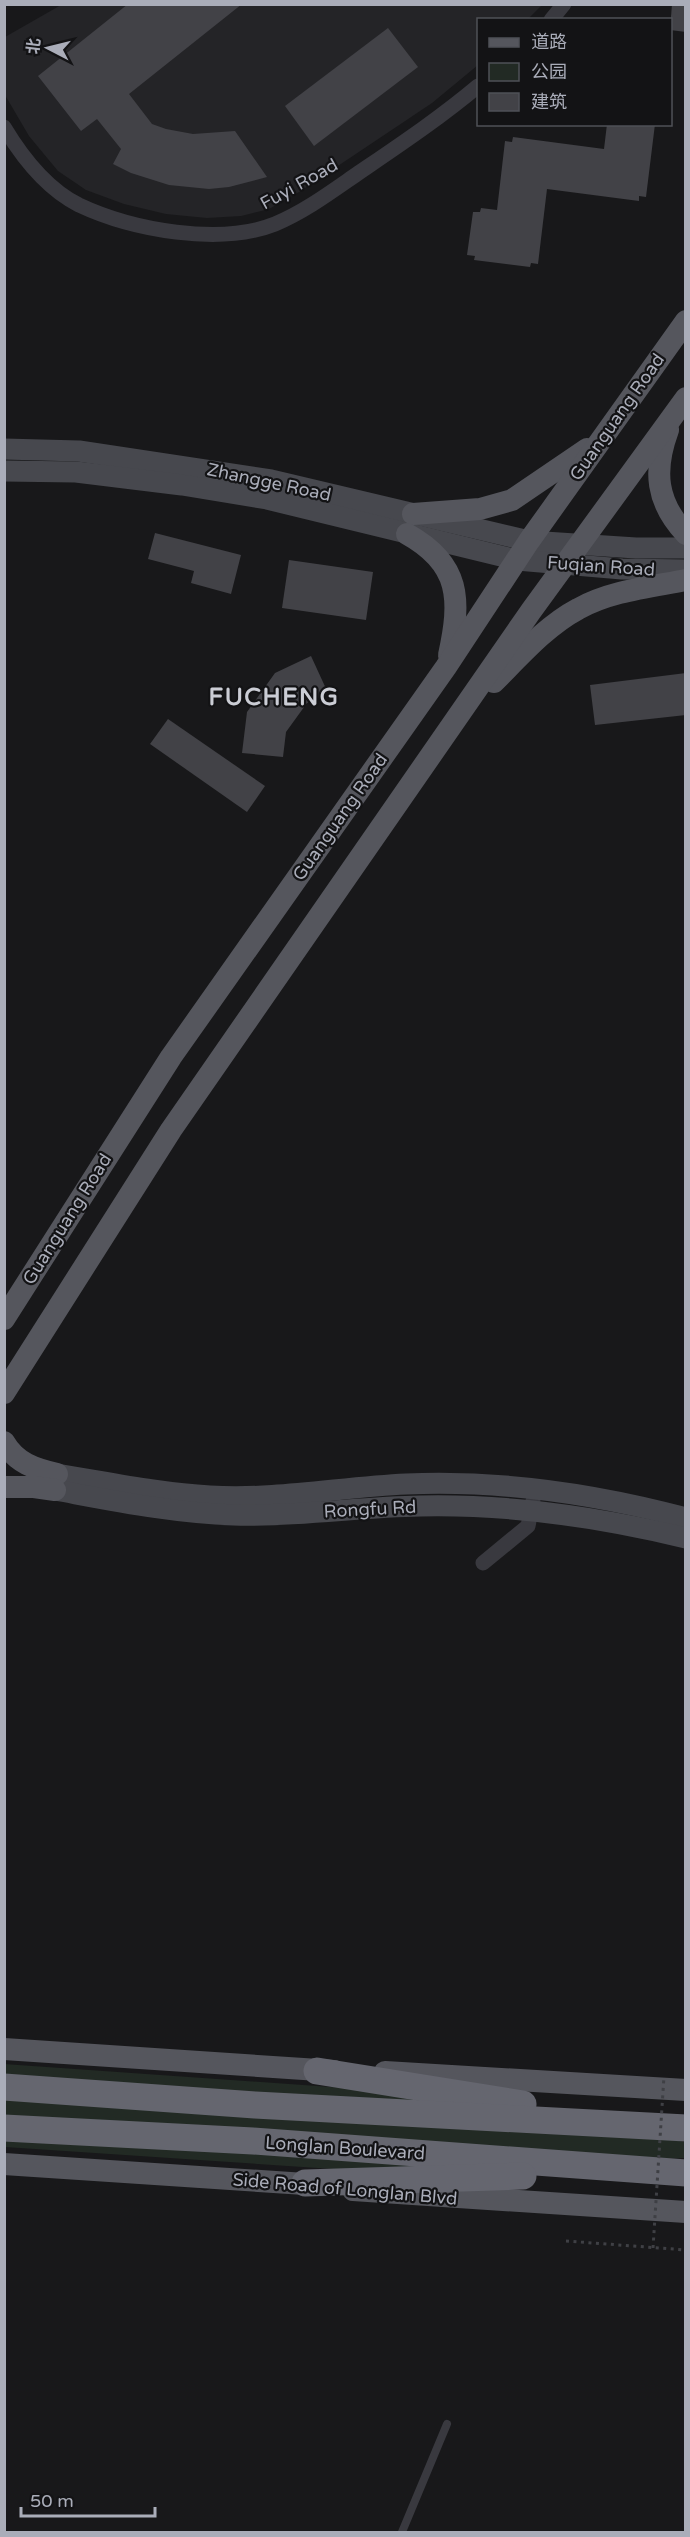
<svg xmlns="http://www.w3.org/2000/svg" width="690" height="2537" font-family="'Varela Round','Noto Sans SC',sans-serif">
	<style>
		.built { fill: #242427 }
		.green { fill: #222a24 }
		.building { fill: #424247 }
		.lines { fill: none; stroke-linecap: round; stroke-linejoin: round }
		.path { stroke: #3f4045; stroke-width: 3; stroke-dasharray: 3 4.5; stroke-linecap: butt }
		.lane { stroke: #39393f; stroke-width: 8 }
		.street { stroke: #39393f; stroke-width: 15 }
		.secondary { stroke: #47484e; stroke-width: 21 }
		.primary { stroke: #55565d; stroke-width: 22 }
		.highway { stroke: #65666f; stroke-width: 27 }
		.path-bridge { stroke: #3f4045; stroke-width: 3; stroke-dasharray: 3 4.5; stroke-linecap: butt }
		.labels { text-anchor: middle; stroke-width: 4.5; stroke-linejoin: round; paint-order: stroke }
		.street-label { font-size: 18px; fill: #aaadb9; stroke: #131315 }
		.district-label { font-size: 24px; font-weight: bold; letter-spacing: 1.5px; fill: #cbcdd5; stroke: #131315 }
	</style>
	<rect width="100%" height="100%" fill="#18181a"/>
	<polygon class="built" points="61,5 542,5 528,19 478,20 478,65 432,103 299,192 269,209 241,216 207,218 166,214 124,204 86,190 58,171 29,136 5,95 5,37"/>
	<polygon class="green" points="4,2064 345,2088 685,2142 685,2158 378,2172 5,2147"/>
	<g class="building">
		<polygon points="128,4 242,4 129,94 152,124 166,129 193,134 235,131 267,177 229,187 209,189 169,185 131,173 113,164 121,149 97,119 81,131 38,76"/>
		<polygon points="672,4 686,4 686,32 670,30"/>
		<polygon points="388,28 418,67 314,146 285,106"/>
		<polygon points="607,124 655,124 646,197 639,196 639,201 547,189 538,264 531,263 530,267 474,260 475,256 467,255 473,212 480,212 481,208 497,210 505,141 512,142 513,137 604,149"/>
		<polygon points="155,533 241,555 231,594 191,583 194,571 148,559"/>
		<polygon points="289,560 373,572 366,620 282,608"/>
		<polygon points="311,656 328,693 307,703 286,732 283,757 242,753 247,712 275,673"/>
		<polygon points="686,673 686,715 595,725 590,685"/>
		<polygon points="168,719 265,786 247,812 150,744"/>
	</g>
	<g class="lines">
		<polyline class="path" points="566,2241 686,2250"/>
		<polyline class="lane" points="402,2532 447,2424"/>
		<g class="street">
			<polyline points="551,20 564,4"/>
			<path d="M 4,127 C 22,157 47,189 79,205 C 132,230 220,246 275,224 C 304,212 331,192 357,174 C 398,146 440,118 478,86"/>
			<polyline points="483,1563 528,1526 533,1501"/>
		</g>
		<g class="secondary">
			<polyline points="4,449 79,451 271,480 529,541 636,548 686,548"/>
			<polyline points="4,471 76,472 182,485 267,499 517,560 622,569 686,570"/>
			<path d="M 57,1474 C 107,1482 159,1493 210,1496 C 276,1500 341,1487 406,1484 C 499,1480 596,1494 686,1518"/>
			<path d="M 55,1490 C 115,1501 173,1513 234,1515 C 297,1517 358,1507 420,1506 C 509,1504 599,1517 686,1538"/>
		</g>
		<g class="primary">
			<path d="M 668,430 C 653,471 656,502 686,534"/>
			<polyline points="413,514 480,509 512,500 587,449"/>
			<path d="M 407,534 C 461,564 461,600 449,655"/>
			<path d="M 494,682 C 520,656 546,626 578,609 C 610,591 650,587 686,580"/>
			<polyline points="4,1319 171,1057 446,667 529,541 686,321"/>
			<polyline points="4,1393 171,1130 531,611 686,398"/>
			<path d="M 4,1442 C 16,1463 35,1469 57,1474"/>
			<polyline points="4,1487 34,1487 55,1490"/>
			<polyline points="4,2049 334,2071"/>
			<polyline points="385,2072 686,2090"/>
			<polyline points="4,2164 320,2185"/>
			<polyline points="353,2190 686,2212"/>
		</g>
		<g class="highway">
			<polyline points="317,2071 523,2104"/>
			<polyline points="4,2087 255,2105 686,2128"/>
			<polyline points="4,2128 253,2141 686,2173"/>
			<polyline points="305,2183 523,2176"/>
		</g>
		<polyline class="path-bridge" points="653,2248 664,2076"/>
	</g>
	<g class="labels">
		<g class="street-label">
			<text transform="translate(299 184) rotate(-29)" y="6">Fuyi Road</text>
			<text transform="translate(617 417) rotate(-55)" y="6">Guanguang Road</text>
			<text transform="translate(269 482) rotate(12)" y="6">Zhangge Road</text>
			<text transform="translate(601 566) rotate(4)" y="6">Fuqian Road</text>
			<text transform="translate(340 817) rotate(-55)" y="6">Guanguang Road</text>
			<text transform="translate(67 1219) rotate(-58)" y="6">Guanguang Road</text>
			<text transform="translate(370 1509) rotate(-3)" y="6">Rongfu Rd</text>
			<text transform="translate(345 2148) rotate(4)" y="6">Longlan Boulevard</text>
			<text transform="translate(345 2189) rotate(5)" y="6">Side Road of Longlan Blvd</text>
		</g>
		<g class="district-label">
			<text x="274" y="705">FUCHENG</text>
		</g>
	</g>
	<rect width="690" height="2537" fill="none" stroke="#aaadb9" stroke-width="12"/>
	<rect x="477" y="18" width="195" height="108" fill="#131315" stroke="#4f5157" stroke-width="1.5"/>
	<rect x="489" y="38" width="30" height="9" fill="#55565d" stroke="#4f5157" stroke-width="1.5"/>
	<text x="531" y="48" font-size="18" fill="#aaadb9">道路</text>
	<rect x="489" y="63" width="30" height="18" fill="#222a24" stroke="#4f5157" stroke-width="1.5"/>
	<text x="531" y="78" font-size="18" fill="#aaadb9">公园</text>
	<rect x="489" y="93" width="30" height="18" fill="#424247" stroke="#4f5157" stroke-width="1.5"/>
	<text x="531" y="108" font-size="18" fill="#aaadb9">建筑</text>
	<g transform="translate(48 48) rotate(277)" stroke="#131315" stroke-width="4.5" paint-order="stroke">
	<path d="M0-4.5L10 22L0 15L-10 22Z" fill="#aaadb9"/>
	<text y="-9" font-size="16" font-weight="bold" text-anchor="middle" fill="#aaadb9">北</text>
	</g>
	<path d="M21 2507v9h134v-9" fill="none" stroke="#aaadb9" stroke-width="3"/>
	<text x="30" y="2507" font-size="18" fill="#aaadb9" stroke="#131315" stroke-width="4.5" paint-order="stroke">50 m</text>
</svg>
